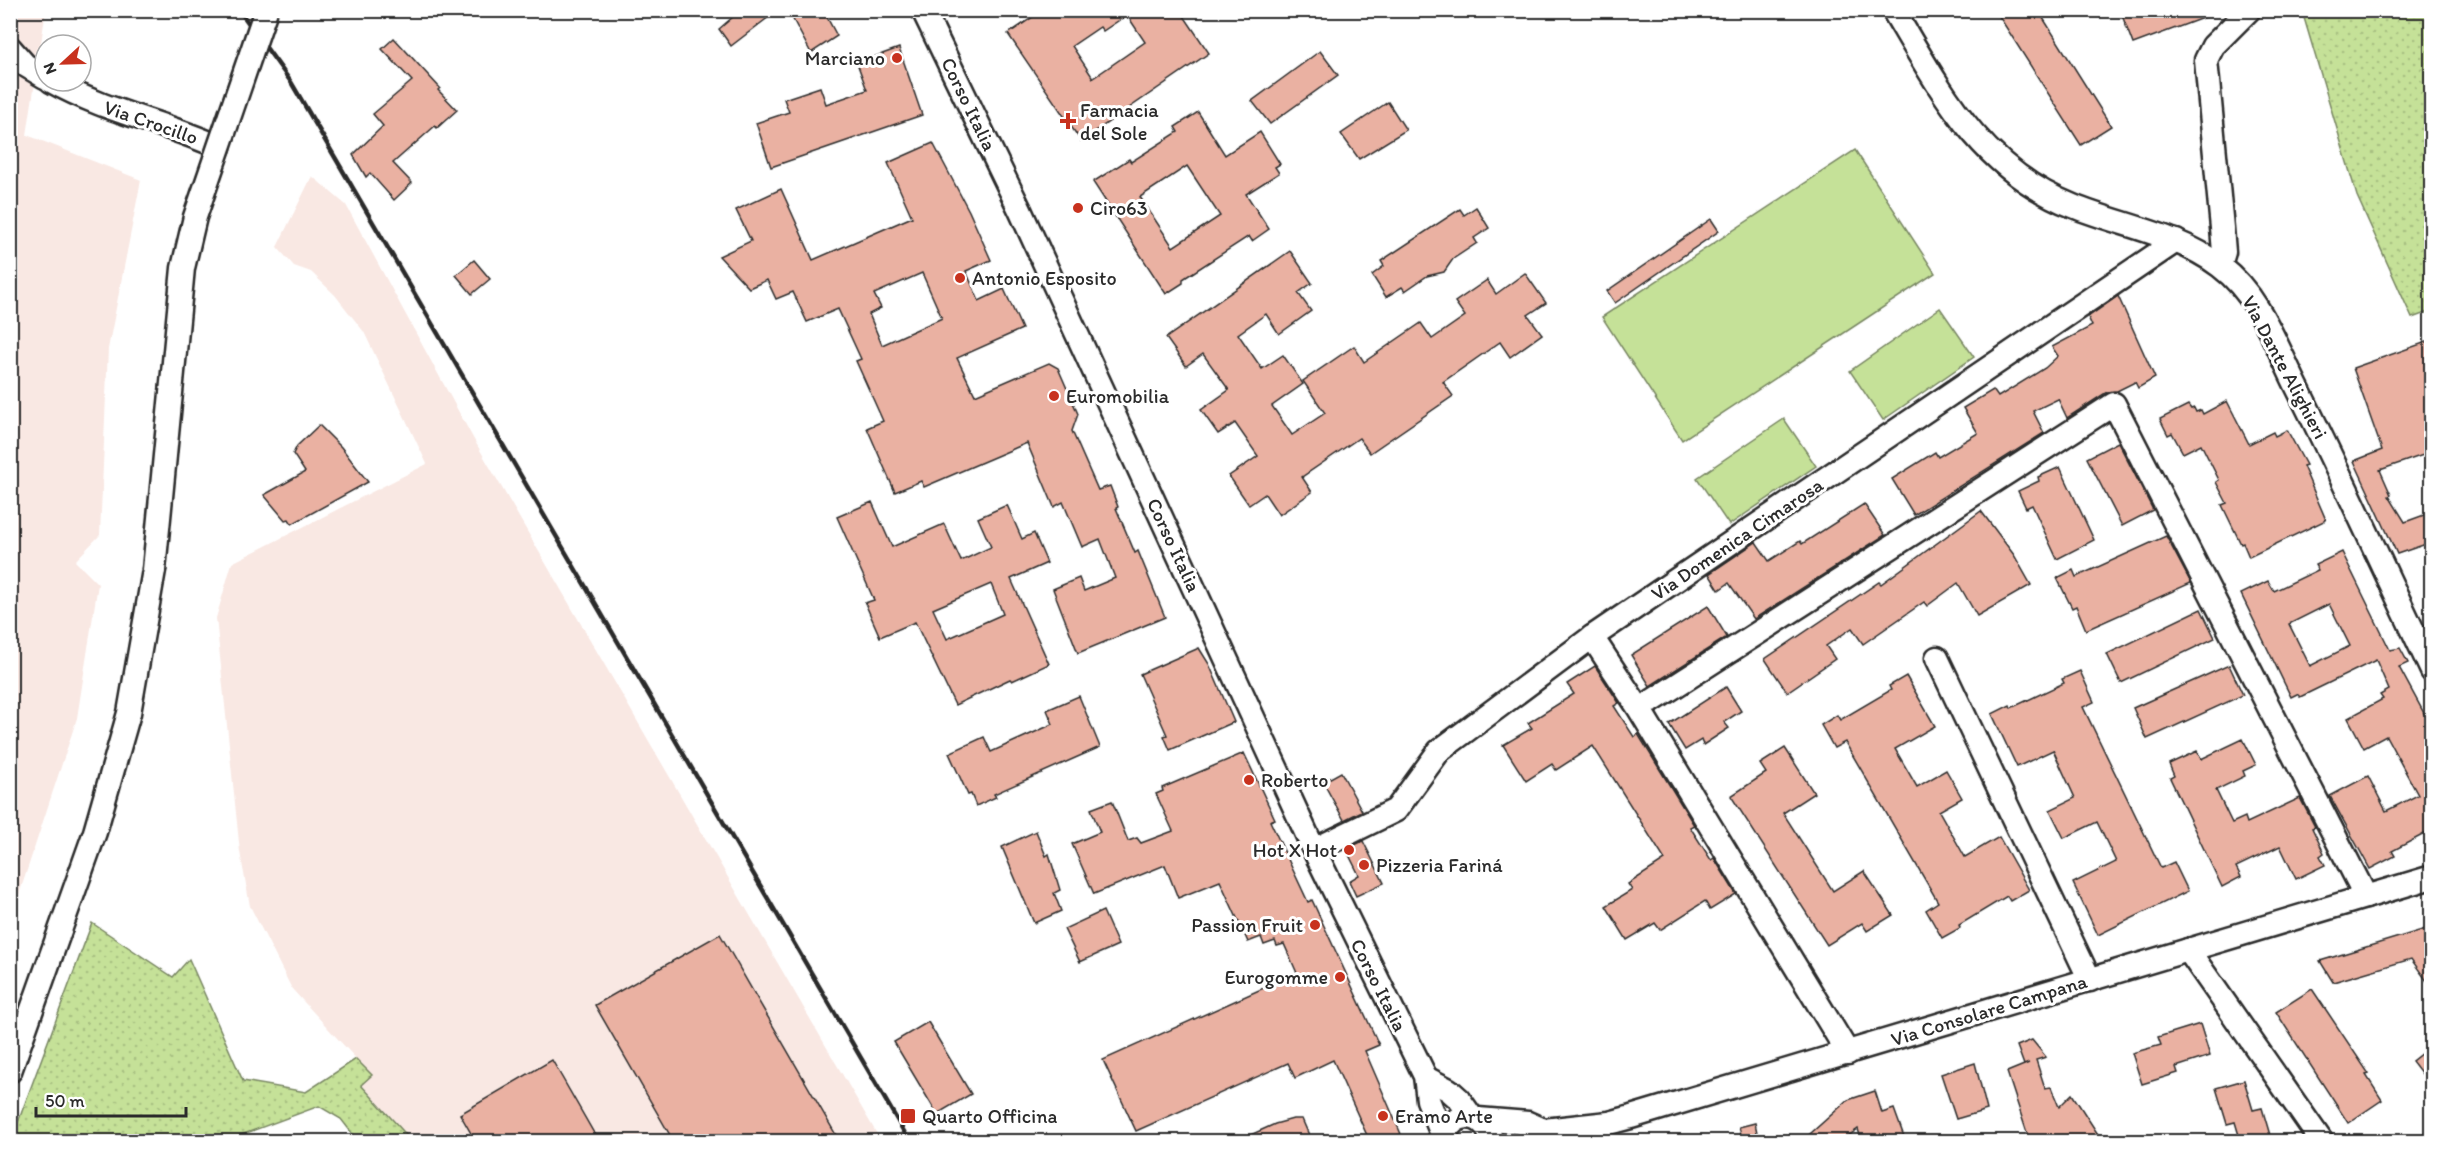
<svg xmlns="http://www.w3.org/2000/svg" width="2442" height="1152" font-family="Itim,sans-serif">
	<style>
		.built { fill: #f9e8e3 }
		.grass { fill: url(#grass-dots); stroke: #788662; stroke-width: 1.5 }
		.park { fill: #c5e198; stroke: #788662; stroke-width: 1.5 }
		.building { fill: #eab1a2; stroke: #2b2b2b; stroke-width: 1.5; fill-rule: evenodd }
		.lines { fill: none; stroke-linecap: round; stroke-linejoin: round }
		.minor-casing { stroke: #2b2b2b; stroke-width: 27 }
		.minor { stroke: #fff; stroke-width: 22 }
		.rail { stroke: #2b2b2b; stroke-width: 4.5 }
		.minor-bridge-casing { stroke: #2b2b2b; stroke-width: 27; stroke-linecap: butt }
		.minor-bridge { stroke: #fff; stroke-width: 22 }
		.poi-dot { fill: #c8321e; stroke: #fff; stroke-width: 2 }
		.labels { text-anchor: middle; stroke-width: 6; stroke-linejoin: round; paint-order: stroke }
		.poi-label { font-size: 20px; fill: #2b2b2b; stroke: #fff; text-anchor: start }
		.street-label { font-size: 20px; fill: #2b2b2b; stroke: #fff }
	</style>
	<defs>
		<pattern id="grass-dots" width="8" height="8" patternUnits="userSpaceOnUse" patternTransform="scale(1.5)"><rect width="8" height="8" fill="#c5e198"/><path d="M2 2h.1M6 6h.1" fill="none" stroke="#a9c183" stroke-width="1.8" stroke-linecap="round"/></pattern>
	</defs>
	<rect width="100%" height="100%" fill="#fff"/>
	<filter id="ink" filterUnits="userSpaceOnUse"><feTurbulence type="fractalNoise" baseFrequency=".0167" numOctaves="2"/><feDisplacementMap in="SourceGraphic" scale="12" xChannelSelector="R" yChannelSelector="G"/><feConvolveMatrix kernelMatrix="1 2 1 2 8 2 1 2 1" color-interpolation-filters="sRGB"/></filter>
	<g filter="url(#ink)">
		<g class="built">
			<polygon points="46,10 27,135 141,180 108,349 100,535 75,561 98,584 77,718 11,919 10,11"/>
			<polygon points="312,176 346,205 473,438 881,1141 412,1141 361,1084 371,1075 292,989 250,906 240,852 216,618 232,563 427,464 364,332 335,295 311,272 294,266 277,247"/>
		</g>
		<g class="grass">
			<polygon points="2302,11 2431,11 2431,311 2412,318 2357,196"/>
			<polygon points="92,923 173,977 189,959 243,1081 306,1092 356,1059 372,1075 361,1085 412,1141 358,1141 341,1119 319,1106 225,1141 11,1141"/>
		</g>
		<g class="park">
			<polygon points="1855,150 1935,273 1682,440 1602,317"/>
			<polygon points="1940,308 1974,357 1883,420 1850,371"/>
			<polygon points="1784,419 1816,466 1729,525 1697,478"/>
		</g>
		<g class="building">
			<polygon points="741,10 778,10 731,46 719,29"/>
			<polygon points="788,10 823,10 837,36 811,53"/>
			<path d="M 1043,10 L 1180,10 L 1209,53 L 1081,141 L 1008,34 ZM 1127,15 L 1145,42 L 1093,78 L 1072,46 L 1100,27 L 1103,31 Z"/>
			<polygon points="1995,10 2038,10 2111,126 2081,145"/>
			<polygon points="2120,10 2219,10 2219,12 2133,44"/>
			<polygon points="394,38 440,88 438,90 457,110 437,128 435,126 393,163 412,183 394,200 370,173 366,177 353,155 383,126 373,114 412,81 382,49"/>
			<polygon points="899,48 922,115 771,167 756,123 789,112 784,99 820,87 826,104 867,90 857,63"/>
			<polygon points="1320,51 1338,75 1270,124 1252,101"/>
			<polygon points="1388,102 1406,130 1359,159 1341,134"/>
			<path d="M 1198,112 L 1225,155 L 1260,132 L 1280,164 L 1275,167 L 1279,173 L 1246,194 L 1269,229 L 1252,241 L 1249,236 L 1183,279 L 1183,283 L 1166,294 L 1093,182 L 1129,159 L 1131,162 L 1178,132 L 1175,127 ZM 1187,166 L 1220,216 L 1173,247 L 1140,197 Z"/>
			<path d="M 933,143 L 969,211 L 991,260 L 966,271 L 979,301 L 1004,289 L 1022,329 L 957,358 L 975,395 L 1049,363 L 1058,368 L 1078,414 L 1072,431 L 1098,490 L 1110,486 L 1118,507 L 1116,508 L 1135,553 L 1138,551 L 1165,617 L 1078,653 L 1053,589 L 1079,578 L 1084,591 L 1115,578 L 1100,539 L 1082,547 L 1063,502 L 1054,507 L 1027,443 L 924,487 L 921,481 L 895,492 L 867,428 L 883,421 L 856,361 L 861,359 L 838,309 L 807,322 L 793,292 L 776,299 L 767,280 L 749,288 L 719,256 L 751,241 L 736,210 L 781,189 L 813,260 L 912,217 L 888,163 ZM 922,273 L 942,318 L 882,345 L 869,314 L 881,308 L 874,294 Z"/>
			<polygon points="1476,207 1489,228 1474,238 1477,243 1453,259 1444,272 1427,276 1405,291 1402,287 1386,297 1372,275 1384,266 1381,261 1460,209 1464,215"/>
			<polygon points="1711,219 1719,231 1615,303 1607,291"/>
			<polygon points="1290,251 1312,283 1298,293 1311,311 1279,334 1266,314 1238,334 1262,369 1283,355 1303,384 1272,406 1292,435 1325,413 1303,381 1354,346 1364,362 1421,323 1432,339 1465,316 1455,302 1487,280 1496,294 1525,273 1546,303 1528,315 1542,334 1510,357 1500,342 1443,382 1453,396 1370,453 1359,438 1302,477 1312,492 1279,515 1265,494 1249,505 1229,476 1258,456 1235,423 1218,434 1201,410 1229,390 1203,354 1186,366 1166,338"/>
			<polygon points="474,260 490,279 472,294 456,275"/>
			<polygon points="2118,296 2155,378 2138,388 2135,382 2117,391 2107,392 2067,418 2058,399 2033,411 2044,433 1914,515 1892,479 1935,452 1938,457 1978,433 1963,408 1993,390 1998,397 2045,368 2058,356 2052,347 2092,326 2088,317"/>
			<polygon points="2432,340 2432,452 2380,470 2391,495 2389,496 2405,522 2432,512 2432,542 2397,554 2354,461 2382,450 2353,368"/>
			<polygon points="2227,401 2249,444 2273,432 2275,436 2287,430 2306,465 2303,466 2326,520 2249,557 2243,543 2241,544 2222,505 2227,503 2216,482 2219,480 2201,444 2183,453 2172,433 2168,435 2160,419 2188,405 2191,409 2194,408 2196,412 2201,410 2203,414"/>
			<polygon points="319,425 341,447 368,482 292,524 289,519 285,520 264,495 305,472 293,454 297,446"/>
			<polygon points="2118,442 2153,510 2122,526 2087,458"/>
			<polygon points="2060,467 2094,540 2057,559 2032,505 2026,508 2018,491 2039,481 2038,477"/>
			<path d="M 872,502 L 892,547 L 944,524 L 961,561 L 991,547 L 978,518 L 1007,505 L 1022,539 L 1034,533 L 1047,563 L 1011,579 L 1049,664 L 1012,681 L 1010,679 L 955,705 L 915,622 L 880,637 L 865,603 L 874,600 L 837,517 ZM 991,584 L 1003,614 L 947,639 L 933,609 Z"/>
			<polygon points="1864,504 1885,535 1754,619 1729,583 1719,590 1709,574 1756,542 1769,561 1800,541 1802,544"/>
			<polygon points="1981,511 2014,555 2031,585 1977,616 1958,583 1927,606 1924,602 1863,644 1852,628 1826,646 1835,659 1787,692 1765,659 1879,582 1881,584"/>
			<polygon points="2166,536 2191,583 2086,630 2076,606 2072,608 2057,578 2073,570 2076,577"/>
			<path d="M 2342,552 L 2390,650 L 2400,648 L 2408,663 L 2399,667 L 2432,728 L 2432,830 L 2392,851 L 2395,856 L 2370,869 L 2330,796 L 2368,776 L 2386,811 L 2418,795 L 2386,736 L 2364,748 L 2348,718 L 2383,699 L 2380,695 L 2389,690 L 2376,660 L 2300,697 L 2297,694 L 2291,697 L 2241,594 L 2268,581 L 2274,591 L 2318,570 L 2315,565 ZM 2329,604 L 2350,646 L 2310,666 L 2289,624 Z"/>
			<polygon points="1708,606 1727,637 1650,686 1631,655"/>
			<polygon points="2201,609 2215,638 2121,683 2107,654"/>
			<polygon points="1199,648 1209,664 1234,722 1170,750 1164,736 1167,735 1140,674"/>
			<polygon points="2229,665 2243,695 2147,739 2133,708"/>
			<polygon points="1595,666 1619,703 1614,706 1634,737 1638,734 1694,825 1690,827 1711,860 1714,858 1736,894 1710,910 1705,901 1660,930 1655,923 1627,940 1606,906 1632,890 1628,884 1665,860 1593,746 1556,770 1552,764 1526,781 1503,745 1532,728 1528,723 1574,694 1567,684"/>
			<polygon points="2080,671 2094,702 2083,707 2161,868 2174,862 2188,891 2098,935 2073,883 2116,862 2097,822 2064,838 2050,810 2075,798 2053,750 2017,767 1992,714 2010,705 2011,708 2064,683 2062,679"/>
			<polygon points="1906,676 1935,726 1895,749 1917,787 1946,770 1962,798 1939,811 1965,857 1999,837 2029,890 2010,901 2007,896 1959,925 1960,928 1942,938 1926,910 1938,902 1845,742 1834,748 1821,725 1837,715 1840,720 1891,690 1889,686"/>
			<polygon points="1726,687 1741,711 1724,722 1729,728 1703,745 1701,740 1685,750 1669,724"/>
			<polygon points="1079,696 1100,747 994,794 996,797 976,806 971,794 968,795 949,753 984,737 991,752 1053,724 1047,710"/>
			<polygon points="2243,739 2256,765 2243,771 2245,776 2216,790 2232,823 2245,817 2247,823 2300,798 2315,827 2312,828 2324,853 2320,856 2325,865 2296,879 2280,846 2236,867 2241,877 2222,887 2170,778 2174,776 2169,764 2197,751 2201,759"/>
			<polygon points="1785,748 1814,793 1783,813 1833,891 1864,871 1893,915 1867,931 1862,923 1827,945 1731,796 1766,773 1760,764"/>
			<polygon points="1244,753 1275,819 1270,821 1308,902 1312,900 1379,1045 1365,1051 1401,1134 1383,1142 1370,1142 1333,1060 1295,1078 1288,1063 1136,1131 1103,1060 1297,973 1284,944 1277,946 1275,941 1264,945 1261,937 1248,942 1220,881 1178,898 1165,865 1094,894 1072,844 1100,832 1091,809 1112,801 1128,841 1137,838 1141,843 1173,831 1156,794 1163,791 1162,788"/>
			<polygon points="1341,772 1362,811 1344,820 1323,782"/>
			<polygon points="1036,831 1046,856 1049,854 1060,890 1054,893 1061,911 1034,923 1002,847"/>
			<polygon points="1363,841 1384,883 1356,896 1349,881 1359,875 1346,849"/>
			<polygon points="1103,911 1118,945 1080,962 1064,929"/>
			<polygon points="2432,927 2432,988 2411,959 2333,982 2320,961"/>
			<polygon points="720,934 840,1142 674,1142 595,1005"/>
			<polygon points="2312,989 2369,1074 2366,1075 2382,1100 2348,1123 2276,1012"/>
			<polygon points="928,1022 971,1094 937,1114 894,1042"/>
			<polygon points="2200,1024 2210,1056 2176,1067 2178,1073 2142,1084 2132,1053 2161,1045 2158,1037"/>
			<polygon points="2032,1040 2046,1057 2036,1060 2045,1088 2051,1087 2059,1107 2072,1094 2103,1142 2030,1142 2007,1072 2029,1063 2024,1065 2017,1046"/>
			<polygon points="2432,1045 2432,1087 2412,1061"/>
			<polygon points="552,1060 599,1142 476,1142 460,1114"/>
			<polygon points="1975,1063 1987,1110 1956,1119 1941,1074"/>
			<polygon points="2244,1080 2253,1110 2262,1108 2272,1142 2241,1142 2235,1122 2227,1124 2216,1088"/>
			<polygon points="1875,1091 1882,1113 1894,1109 1906,1142 1862,1142 1858,1129 1840,1142 1801,1142 1848,1100"/>
			<polygon points="1293,1119 1302,1119 1312,1142 1235,1142 1275,1124"/>
			<polygon points="1755,1123 1759,1142 1743,1142 1739,1127"/>
		</g>
		<g class="lines">
			<defs>
				<g id="minor">
					<polyline points="923,10 1020,210 1314,850 1425,1076 1428,1100 1444,1139"/>
					<path d="M 1893,10 C 1941,91 1981,170 2073,206 C 2122,226 2178,234 2220,266 C 2259,295 2276,345 2297,387 C 2344,481 2387,576 2432,671"/>
					<polyline points="10,48 25,65 45,77"/>
					<path d="M 51,81 C 104,111 163,122 219,147"/>
					<polyline points="2220,265 2224,252 2222,228 2206,60 2213,46 2249,10"/>
					<polyline points="1592,637 1638,707 1848,1053"/>
					<polyline points="1937,658 2090,980"/>
					<polyline points="1652,701 2114,404 2366,897"/>
					<polyline points="1314,850 1396,810 1439,751 1592,637 2176,241"/>
					<polyline points="2188,950 2322,1142"/>
					<polyline points="10,1071 95,832 129,713 154,570"/>
					<polyline points="1426,1078 1449,1090 1459,1099 1471,1116"/>
					<polyline points="1478,1119 1528,1123 1544,1130"/>
					<path d="M 1445,1142 C 1446,1109 1489,1109 1491,1142"/>
					<polyline points="1524,1142 1544,1130 1609,1123 1631,1117 2432,877"/>
				</g>
			</defs>
			<use href="#minor" class="minor-casing"/>
			<use href="#minor" class="minor"/>
			<polyline class="rail" points="239,10 291,82 910,1142"/>
			<defs>
				<polyline id="minor-bridge" points="154,570 183,268 195,217 266,10"/>
			</defs>
			<use href="#minor-bridge" class="minor-bridge-casing"/>
			<use href="#minor-bridge" class="minor-bridge"/>
		</g>
	</g>
	<g class="poi-dot">
		<circle cx="897" cy="58" r="6"/>
		<path d="M1065 112h6v6h6v6h-6v6h-6v-6h-6v-6h6z"/>
		<circle cx="1078" cy="208" r="6"/>
		<circle cx="960" cy="278" r="6"/>
		<circle cx="1054" cy="396" r="6"/>
		<circle cx="1249" cy="780" r="6"/>
		<circle cx="1349" cy="850" r="6"/>
		<circle cx="1364" cy="865" r="6"/>
		<circle cx="1315" cy="925" r="6"/>
		<circle cx="1340" cy="977" r="6"/>
		<rect x="900" y="1108" width="16" height="16" rx="3"/>
		<circle cx="1383" cy="1116" r="6"/>
	</g>
	<g class="labels">
		<g class="poi-label">
			<text x="885" y="65" text-anchor="end">Marciano</text>
			<text x="1080" y="117">Farmacia<tspan x="1080" dy="23">del Sole</tspan></text>
			<text x="1090" y="215">Ciro63</text>
			<text x="972" y="285">Antonio Esposito</text>
			<text x="1066" y="403">Euromobilia</text>
			<text x="1261" y="787">Roberto</text>
			<text x="1337" y="857" text-anchor="end">Hot X Hot</text>
			<text x="1376" y="872">Pizzeria Fariná</text>
			<text x="1303" y="932" text-anchor="end">Passion Fruit</text>
			<text x="1328" y="984" text-anchor="end">Eurogomme</text>
			<text x="922" y="1123">Quarto Officina</text>
			<text x="1395" y="1123">Eramo Arte</text>
		</g>
		<g class="street-label">
			<text transform="translate(969 104) rotate(64)" y="7">Corso Italia</text>
			<text transform="translate(151 122) rotate(19)" y="7">Via Crocillo</text>
			<text transform="translate(2285 367) rotate(62)" y="7">Via Dante Alighieri</text>
			<text transform="translate(1737 539) rotate(-34)" y="7">Via Domenica Cimarosa</text>
			<text transform="translate(1174 545) rotate(65)" y="7">Corso Italia</text>
			<text transform="translate(1379 985) rotate(63)" y="7">Corso Italia</text>
			<text transform="translate(1989 1010) rotate(-17)" y="7">Via Consolare Campana</text>
		</g>
	</g>
	<rect width="2442" height="1152" fill="none" stroke="#fff" stroke-width="36"/>
	<rect x="18" y="18" width="2406" height="1116" fill="none" stroke="#2b2b2b" stroke-width="2" filter="url(#ink)"/>
	<g transform="translate(63 63) rotate(248)"><circle r="28" fill="#ffffff" stroke="#aaaaaa" stroke-width="1.5"/>
	<path d="M0-4.5L10 22L0 15L-10 22Z" fill="#c8321e"/>
	<text y="-9" font-size="16" font-weight="bold" text-anchor="middle" fill="#2b2b2b">N</text>
	</g>
	<path d="M36 1107v9h150v-9" fill="none" stroke="#2b2b2b" stroke-width="3"/>
	<text x="45" y="1107" font-size="18" fill="#2b2b2b" stroke="#ffffff" stroke-width="4.5" paint-order="stroke">50 m</text>
</svg>
